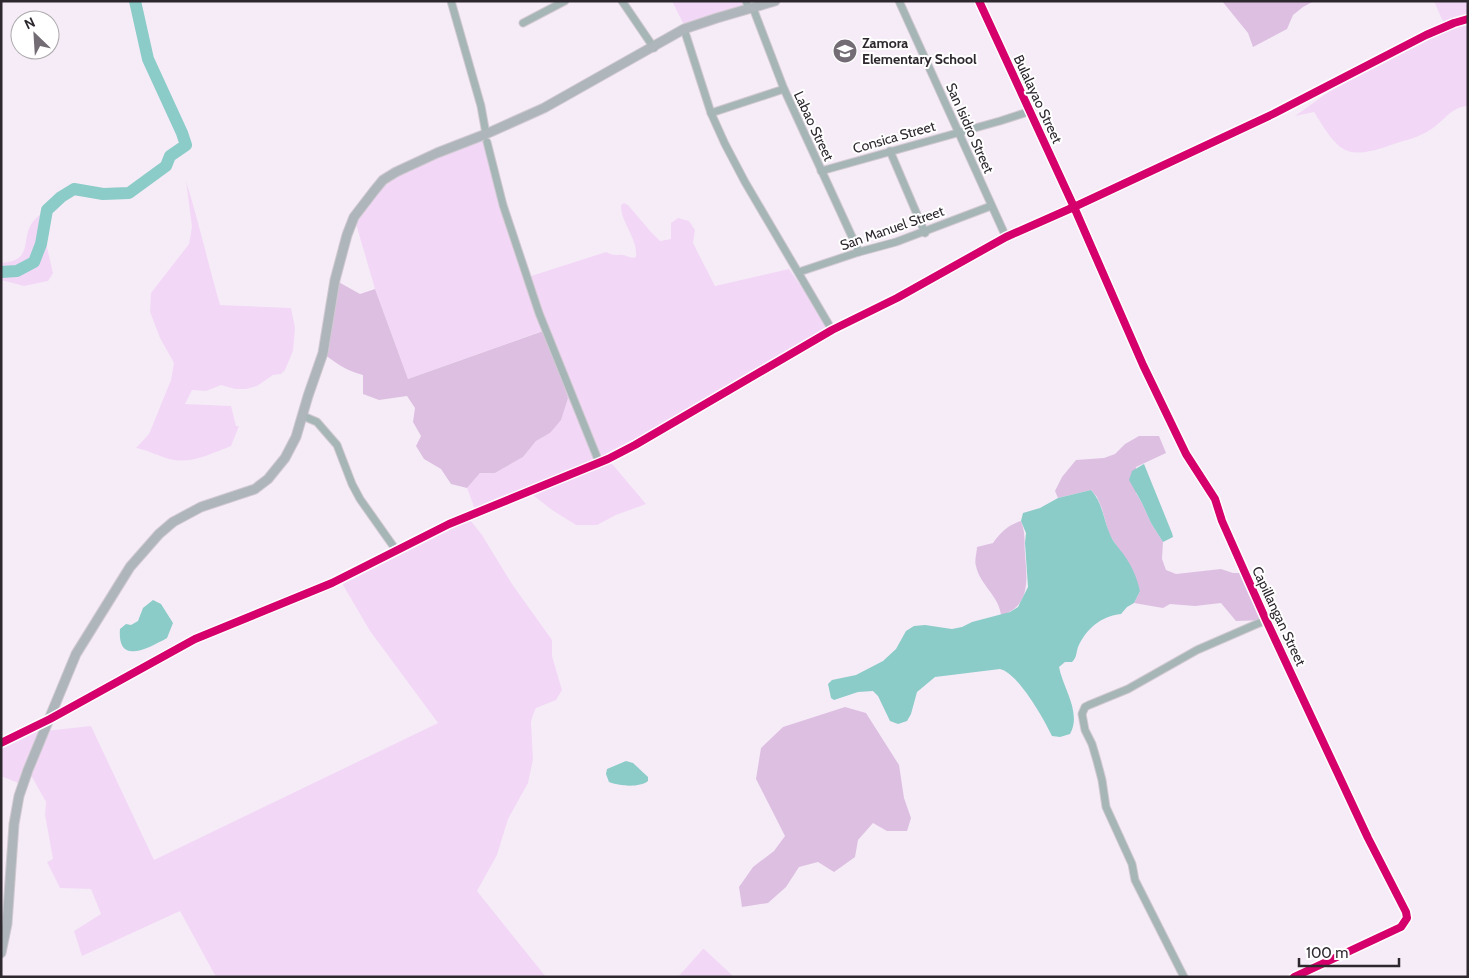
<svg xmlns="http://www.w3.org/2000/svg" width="1469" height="978" font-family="Cabin,sans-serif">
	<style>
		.green { fill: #f2d8f6 }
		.forest { fill: #ddbfe2 }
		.water { fill: #8bcbc8 }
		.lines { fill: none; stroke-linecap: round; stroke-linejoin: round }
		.river { stroke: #8bcbc8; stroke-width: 12 }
		.minor-casing { stroke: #d1c9d2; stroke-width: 9 }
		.major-casing { stroke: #d1c9d2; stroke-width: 11 }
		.minor { stroke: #a6b5b6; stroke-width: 7 }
		.major { stroke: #aeb6bb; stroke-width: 9 }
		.cycleway-casing { stroke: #fff; stroke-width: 11 }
		.cycleway { stroke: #d6006c; stroke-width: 8 }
		.labels { text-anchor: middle; stroke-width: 4; stroke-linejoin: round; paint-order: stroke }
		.poi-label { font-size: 14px; font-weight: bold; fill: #2d272e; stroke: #fff; text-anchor: start }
		.street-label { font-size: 14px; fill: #2d272e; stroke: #fff }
	</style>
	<rect width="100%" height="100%" fill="#f6ecf7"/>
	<g class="green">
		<polygon points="672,1 745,1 748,8 687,31"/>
		<path d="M 1434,1 L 1468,1 L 1468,106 C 1452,106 1443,122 1430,130 C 1420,137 1406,140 1394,144 C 1346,161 1340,154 1314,112 L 1295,116 L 1355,73 L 1445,26 Z"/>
		<path d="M 486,134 L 502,199 L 528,277 L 606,252 C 617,257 614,254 623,255 C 629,256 630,259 636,257 C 638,238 621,224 621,205 L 624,203 L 628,205 L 651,232 L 660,241 L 671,239 L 671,223 L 678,218 L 689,221 L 695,230 L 693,243 L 715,286 L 789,269 L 832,330 L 608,459 L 646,504 L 616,515 L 597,525 L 576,525 L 552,510 L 529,492 L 476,512 L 467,488 L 480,473 L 495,473 L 523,457 L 536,441 L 550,433 L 568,398 L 549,339 L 545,330 L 408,379 L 375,289 L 354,217 L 383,180 Z"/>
		<path d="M 186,181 C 199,222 208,264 220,305 L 291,308 L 295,328 L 293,351 L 285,370 L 281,374 L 273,375 L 257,386 L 246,389 L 235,389 L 221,385 L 206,391 L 192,390 L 185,404 L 231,406 L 236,426 L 239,426 L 231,446 C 213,453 194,463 174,460 C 161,458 149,450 136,448 L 149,434 L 171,380 L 174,363 L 160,338 L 150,312 L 151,293 L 189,244 L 192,227 Z"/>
		<path d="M 41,214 L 50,222 L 45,239 L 53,273 L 48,281 L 24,286 L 1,280 L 1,263 C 40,260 14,233 41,214 Z"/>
		<polygon points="467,516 482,535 512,584 552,640 552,656 562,690 556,700 536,708 533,715 531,722 533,760 528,783 508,819 497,855 477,891 546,977 216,977 180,911 82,956 74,931 101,914 91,889 60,888 47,862 53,859 45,815 46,802 28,770 23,785 1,776 1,743 50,719 45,731 91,726 154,860 438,723 370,631 343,585 346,576"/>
		<polygon points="703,949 704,949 734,977 678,977"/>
	</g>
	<g class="forest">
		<polygon points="1222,1 1314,1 1303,7 1293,15 1287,29 1253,47 1248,33"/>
		<path d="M 335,280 L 360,294 L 375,289 L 408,379 L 546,330 L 568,398 L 561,420 L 550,433 L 536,441 L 523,457 L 495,473 L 480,473 L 467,488 L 451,484 L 441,469 L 424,459 L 416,446 L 421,436 L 413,422 L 415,408 L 407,396 L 379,400 L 363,394 L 363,375 C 347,371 335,363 323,353 Z"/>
		<polygon points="1139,436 1159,436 1166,453 1136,467 1136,493 1142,503 1151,523 1163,542 1162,559 1166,570 1176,574 1221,569 1233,573 1245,573 1266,620 1236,621 1221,603 1195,606 1170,604 1163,608 1134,603 1140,591 1131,568 1109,534 1102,509 1097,497 1091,490 1058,498 1055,491 1062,477 1076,460 1104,458 1115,454 1125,444"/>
		<path d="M 1021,521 C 1026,535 1024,540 1025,554 C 1027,579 1031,607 1001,615 C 999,596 980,585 976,566 C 974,561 977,552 977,547 L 993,543 C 1001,532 1008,525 1021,521 Z"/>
		<polygon points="845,707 866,713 899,765 904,798 911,818 907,831 887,831 873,823 858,840 855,857 834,872 818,862 799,867 786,887 768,903 742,907 739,887 753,867 774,851 785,836 756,779 761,748 783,727"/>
	</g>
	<g class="water">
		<polygon points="1144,464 1172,533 1173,537 1163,542 1151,523 1142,503 1129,480 1132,471"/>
		<path d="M 1091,490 C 1102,502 1103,517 1109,532 C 1112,541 1119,548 1124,555 C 1132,566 1137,578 1140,591 L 1134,603 L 1127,607 L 1121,614 C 1101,616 1086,629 1078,647 C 1076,653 1077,657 1072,662 L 1065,662 L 1059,667 C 1063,688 1082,713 1070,734 L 1060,737 L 1052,736 C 1044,719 1018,673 1000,669 L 935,677 L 917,692 L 911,714 L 907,721 L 898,724 L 890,721 L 878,696 L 873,691 L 858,692 L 834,700 L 831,698 L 828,684 L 832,680 L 856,675 L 883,661 L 896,649 L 906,631 L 914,626 L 925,625 L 952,629 L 962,627 L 972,622 L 1010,612 L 1018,607 L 1028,587 L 1025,543 L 1026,533 L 1021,521 L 1023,513 L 1040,508 L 1058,498 Z"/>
		<path d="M 153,600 L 161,604 L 173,623 L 167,638 C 149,648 117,666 120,629 L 126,624 L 131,625 L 138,621 L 143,608 Z"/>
		<path d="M 626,761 L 633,763 L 648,777 L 648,781 C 639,788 619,786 609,782 L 606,774 L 607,769 Z"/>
	</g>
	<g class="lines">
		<polyline class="river" points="1,272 17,271 34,262 41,244 47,210 61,197 74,189 103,194 129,193 166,166 170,156 186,145 182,133 148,59 135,1"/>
		<defs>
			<g id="minor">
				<polyline points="451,1 481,106 486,134"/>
				<polyline points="622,1 654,48"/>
				<polyline points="746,1 749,9"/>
				<polyline points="899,1 1006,237"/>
				<polyline points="979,1 1074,207 1143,365 1186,454 1215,499 1222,521 1266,620 1368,838 1406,912 1407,918 1401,927 1294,977"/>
				<polyline points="753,8 784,89 859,252"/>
				<polyline points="523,23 565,1"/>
				<polyline points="684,29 711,113 725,144 745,182 832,330"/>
				<polyline points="711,113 784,89"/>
				<polyline points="487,142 503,205 539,313 599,462"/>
				<polyline points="890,151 925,233"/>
				<polyline points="821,171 1000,121 1031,111"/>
				<polyline points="799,272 859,252 896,242 991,206"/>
				<polyline points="303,416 317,422 337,445 352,484 360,499 396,550"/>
				<polyline points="1,743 50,719 195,639 332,583 449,524 608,459 635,445 832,330 897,298 1006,237 1074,207 1273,114 1426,35 1454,23 1468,19"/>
				<polyline points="1184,977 1135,880 1132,864 1106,807 1102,780 1097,761 1092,744 1085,730 1082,714 1085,707 1089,705 1128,689 1197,650 1266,620"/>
			</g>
			<polyline id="major" points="1,953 7,924 14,824 19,796 28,770 76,654 130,567 159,534 173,522 201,507 255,489 268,479 285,458 296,437 308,396 323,353 335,280 347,235 354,217 374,191 383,180 396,172 437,153 486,134 544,108 684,29 717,18 775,1"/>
		</defs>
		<use href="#minor" class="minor-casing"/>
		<use href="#major" class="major-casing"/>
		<use href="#minor" class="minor"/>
		<use href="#major" class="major"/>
		<defs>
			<g id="cycleway">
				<polyline points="979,1 1074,207 1143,365 1186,454 1215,499 1222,521 1266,620 1368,838 1406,912 1407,918 1401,927 1294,977"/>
				<polyline points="1,743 50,719 195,639 332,583 449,524 608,459 635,445 832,330 897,298 1006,237 1074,207 1273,114 1426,35 1454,23 1468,19"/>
			</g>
		</defs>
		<use href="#cycleway" class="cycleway-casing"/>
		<use href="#cycleway" class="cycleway"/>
	</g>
	<defs>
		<symbol id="school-disc" viewBox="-11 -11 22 22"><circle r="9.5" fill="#736c74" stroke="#fff"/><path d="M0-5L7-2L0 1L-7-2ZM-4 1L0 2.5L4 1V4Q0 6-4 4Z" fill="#fff"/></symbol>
	</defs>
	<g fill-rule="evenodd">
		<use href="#school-disc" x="831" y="37" width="28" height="28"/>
	</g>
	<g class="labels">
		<g class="poi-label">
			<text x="862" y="48">Zamora<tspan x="862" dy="16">Elementary School</tspan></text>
		</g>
		<g class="street-label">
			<text transform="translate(1038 99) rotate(65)" y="5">Bulalayao Street</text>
			<text transform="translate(814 126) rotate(65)" y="5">Labao Street</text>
			<text transform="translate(970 128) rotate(66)" y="5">San Isidro Street</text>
			<text transform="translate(894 137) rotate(-16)" y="5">Consica Street</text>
			<text transform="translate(892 228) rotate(-19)" y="5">San Manuel Street</text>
			<text transform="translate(1279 616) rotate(65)" y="5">Capillangan Street</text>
		</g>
	</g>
	<rect width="1469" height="978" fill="none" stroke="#2d272e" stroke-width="5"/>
	<g transform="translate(35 35) rotate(335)"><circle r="24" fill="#ffffff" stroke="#aba9ab"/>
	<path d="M0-4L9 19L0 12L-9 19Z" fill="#736c74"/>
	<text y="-8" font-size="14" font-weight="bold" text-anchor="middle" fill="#2d272e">N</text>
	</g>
	<path d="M1299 958v8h100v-8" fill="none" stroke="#2d272e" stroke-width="2.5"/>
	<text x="1306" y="958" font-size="15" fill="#2d272e" stroke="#ffffff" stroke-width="4" paint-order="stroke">100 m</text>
</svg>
